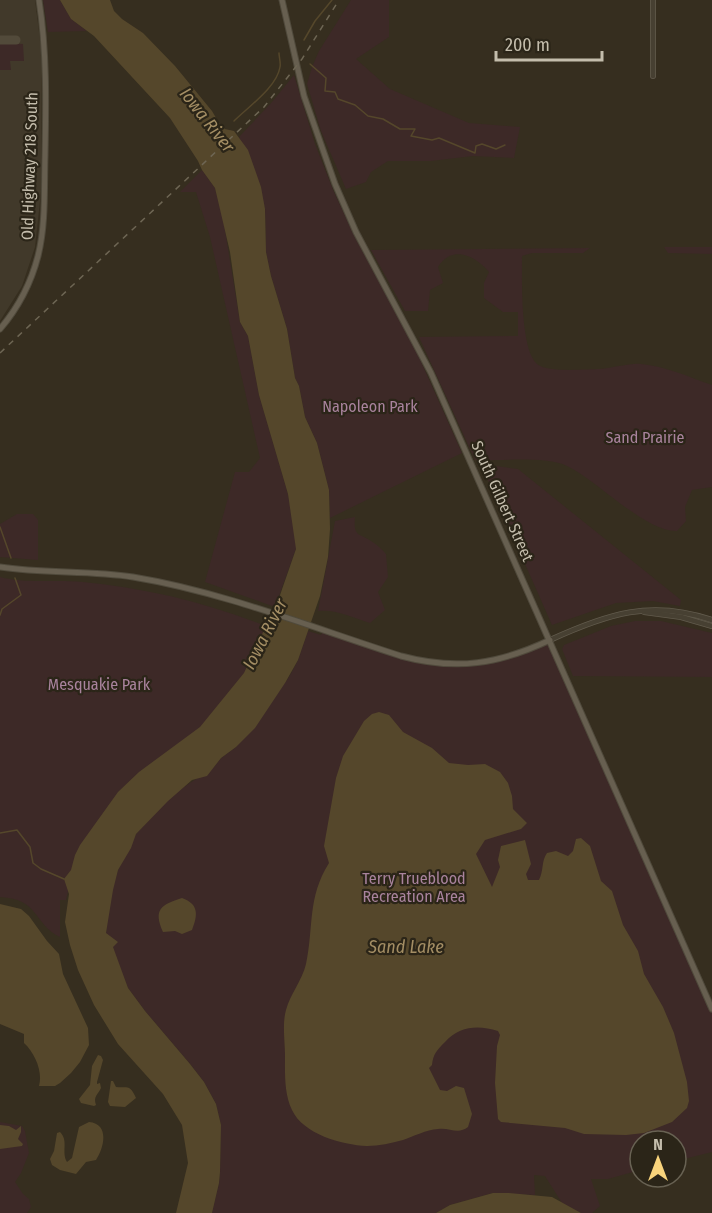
<svg xmlns="http://www.w3.org/2000/svg" width="712" height="1213" font-family="'Fira Sans Condensed',sans-serif">
	<style>
		.airport { fill: #41392a }
		.green { fill: #3d2927 }
		.water { fill: #55472b }
		.lines { fill: none; stroke-linecap: round; stroke-linejoin: round }
		.stream { stroke: #55472b; stroke-width: 1.5 }
		.taxiway { stroke: #524a3a; stroke-width: 9 }
		.minor-casing { stroke: #625b4d; stroke-width: 6 }
		.major-casing { stroke: #504a3c; stroke-width: 7 }
		.minor { stroke: #474032; stroke-width: 4.5 }
		.major { stroke: #675f50; stroke-width: 5 }
		.rail { stroke: #6e6654; stroke-width: 1.5; stroke-dasharray: 6 6; stroke-linecap: butt }
		.labels { text-anchor: middle; stroke-width: 4.5; stroke-linejoin: round; paint-order: stroke }
		.street-label { font-size: 16px; fill: #c4bdac; stroke: #2b2518 }
		.park-label { font-size: 16px; fill: #a9839d; stroke: #2b2518 }
		.water-label { font-size: 18px; font-style: italic; fill: #a48e64; stroke: #2b2518 }
	</style>
	<rect width="100%" height="100%" fill="#362e1f"/>
	<polygon class="airport" points="0,0 35,0 42,55 41,192 35,247 22,286 0,321"/>
	<g class="green">
		<polygon points="43,0 60,0 71,19 87,31 48,32"/>
		<polygon points="351,0 389,0 389,37 356,59 390,89 469,123 520,127 514,158 473,156 431,161 388,161 371,172 366,182 346,189 321,131 307,84 312,67 319,51"/>
		<polygon points="0,43 23,44 24,61 10,61 11,70 0,70"/>
		<polygon points="294,75 315,144 334,192 357,241 414,346 462,453 330,518 329,490 317,443 305,417 299,386 295,378 287,329 271,276 266,252 265,209 239,137 272,102"/>
		<polygon points="202,170 215,188 223,218 240,322 248,336 259,395 288,494 296,538 296,549 275,607 205,582 235,472 249,472 260,458 210,237 196,192 180,192"/>
		<polygon points="664,247 712,247 712,254 668,253"/>
		<path d="M 590,248 L 583,253 L 532,253 L 522,256 C 522,279 520,349 537,364 C 547,373 587,369 600,369 C 614,368 629,363 641,364 C 665,366 689,377 712,385 L 712,487 L 692,490 L 685,507 L 686,521 L 677,531 C 645,532 597,480 567,466 C 547,456 498,461 475,460 L 419,337 L 518,336 L 518,312 L 503,312 L 484,298 L 484,283 L 489,272 C 476,256 452,244 438,267 L 443,283 L 430,290 L 428,311 L 405,311 L 371,250 Z"/>
		<polygon points="496,466 518,469 681,600 680,606 653,601 616,603 552,625 483,469"/>
		<polygon points="17,514 33,514 38,520 38,560 0,557 0,524"/>
		<path d="M 355,517 C 353,539 360,532 374,543 C 379,546 382,550 386,554 L 388,577 L 378,592 L 385,610 L 370,623 C 354,618 336,609 318,611 L 335,521 Z"/>
		<path d="M 0,577 C 25,584 57,579 83,582 C 148,588 211,604 271,628 L 247,675 L 72,875 L 66,900 L 60,900 L 60,937 C 33,924 40,899 0,897 Z"/>
		<polygon points="635,621 661,621 712,633 712,677 573,676 562,649 564,645 611,626"/>
		<polygon points="308,631 321,635 323,631 415,660 480,663 550,640 712,1010 712,1152 676,1161 676,1141 640,1141 640,1170 608,1179 591,1179 600,1206 592,1213 581,1213 562,1203 545,1176 534,1175 535,1195 493,1193 450,1205 436,1213 212,1213 219,1183 220,1172 221,1125 216,1104 204,1082 190,1064 145,1011 128,988 106,933 109,899 118,870 136,834 170,796 213,768 221,758 236,747 289,677 298,660"/>
		<polygon points="0,1122 22,1126 25,1131 29,1153 21,1173 15,1182 23,1194 29,1199 31,1207 27,1213 0,1213"/>
	</g>
	<g class="water">
		<polygon points="60,0 110,0 114,11 122,19 143,33 175,66 212,111 219,123 225,129 234,131 248,150 261,187 265,209 266,252 271,276 287,329 295,378 299,386 305,417 317,443 329,490 330,529 328,557 320,596 298,660 285,683 255,728 236,747 221,758 207,776 192,780 168,801 136,834 131,848 118,870 113,890 106,933 118,942 113,947 128,988 145,1011 190,1064 204,1082 216,1104 221,1125 220,1172 219,1183 212,1213 176,1213 188,1163 182,1125 163,1094 118,1044 94,1005 78,970 70,945 65,922 69,894 64,879 71,870 75,855 80,845 118,792 139,772 200,727 244,673 279,598 296,549 288,494 259,395 248,336 240,322 230,252 215,188 202,170 198,161 170,118 94,36 71,19"/>
		<path d="M 379,712 L 389,715 L 403,732 L 432,748 L 449,763 L 468,765 L 485,764 L 500,772 L 508,783 L 512,796 L 513,809 L 527,823 L 521,829 L 485,840 L 476,854 L 492,887 L 500,867 L 498,860 L 501,846 L 525,840 L 531,864 L 526,874 L 528,880 L 539,880 C 544,870 541,862 547,853 L 556,851 L 568,856 L 573,851 L 576,839 L 581,838 L 590,846 L 601,881 L 612,891 L 623,925 L 638,951 L 644,974 L 663,1007 L 674,1033 L 687,1082 L 689,1101 L 687,1108 L 672,1122 L 644,1133 L 626,1135 L 584,1134 L 565,1128 L 501,1122 L 498,1119 L 495,1083 L 497,1046 L 500,1035 L 498,1031 C 478,1025 460,1026 445,1042 C 437,1050 433,1054 432,1065 L 429,1068 L 440,1090 L 447,1091 L 456,1086 L 464,1088 L 472,1114 L 468,1127 C 458,1135 449,1127 438,1129 C 426,1130 414,1136 403,1140 C 391,1143 379,1146 367,1146 C 342,1145 303,1134 292,1110 C 284,1094 285,1073 285,1055 C 285,1041 282,1024 286,1010 C 290,994 302,981 306,964 C 314,927 307,898 329,863 L 324,846 L 336,778 L 343,756 L 364,721 L 372,714 Z"/>
		<path d="M 182,898 C 199,904 198,915 192,930 L 182,934 L 175,931 L 163,932 C 153,909 161,905 182,898 Z"/>
		<path d="M 0,904 L 21,909 L 29,916 L 47,941 L 59,954 L 63,974 L 88,1028 L 89,1045 L 80,1062 L 71,1073 L 60,1083 L 55,1086 L 39,1086 C 43,1072 35,1053 24,1043 L 24,1034 L 0,1024 Z"/>
		<path d="M 98,1055 L 101,1056 L 103,1060 L 97,1082 L 97,1084 L 100,1083 L 101,1088 C 98,1095 93,1096 96,1105 L 94,1106 L 81,1103 L 79,1099 L 90,1085 L 92,1066 Z"/>
		<path d="M 111,1081 L 113,1081 L 116,1087 C 128,1088 130,1084 136,1098 L 125,1107 L 110,1106 L 108,1102 Z"/>
		<path d="M 89,1122 C 110,1124 104,1148 96,1160 L 86,1162 L 76,1174 L 60,1170 L 52,1165 L 50,1159 L 54,1151 L 57,1133 L 60,1132 C 69,1141 61,1152 67,1162 L 72,1158 L 79,1127 Z"/>
		<polygon points="0,1125 9,1126 16,1130 21,1126 21,1132 18,1139 23,1144 22,1146 0,1149"/>
		<polygon points="493,1193 509,1193 552,1197 581,1213 436,1213 450,1205"/>
	</g>
	<g class="lines">
		<g class="stream">
			<polyline points="304,40 315,21 332,0"/>
			<polyline points="310,64 326,78 325,91 335,92 338,99 355,105 368,116 383,119 400,129 415,129 411,136 432,140 439,138 475,153 476,146 482,144 496,149 505,145"/>
			<path d="M 234,121 C 248,107 277,87 280,67 C 281,63 279,57 279,53"/>
			<polyline points="0,527 11,558"/>
			<polyline points="0,615 2,609 21,595 15,578"/>
			<polyline points="0,833 17,830 30,847 33,863 41,869 64,879"/>
		</g>
		<polyline class="taxiway" points="0,40 16,40"/>
		<defs>
			<g id="minor">
				<polyline points="653,76 653,0"/>
				<polyline points="644,612 681,617 712,626"/>
				<path d="M 550,640 C 607,614 651,599 712,620"/>
			</g>
			<g id="major">
				<polyline points="282,0 304,96 335,184 356,232 431,373 712,1009"/>
				<path d="M 0,329 C 18,308 31,283 38,256 C 46,224 44,189 45,156 C 46,104 47,52 39,0"/>
				<path d="M 0,567 C 44,574 89,570 133,577 C 224,592 313,628 401,656 C 457,671 499,664 550,640"/>
			</g>
		</defs>
		<use href="#minor" class="minor-casing"/>
		<use href="#major" class="major-casing"/>
		<use href="#minor" class="minor"/>
		<use href="#major" class="major"/>
		<polyline class="rail" points="0,353 264,107 302,59 339,0"/>
	</g>
	<g class="labels">
		<g class="street-label">
			<text transform="translate(29 166) rotate(-88)" y="6">Old Highway 218 South</text>
			<text transform="translate(503 501) rotate(66)" y="6">South Gilbert Street</text>
		</g>
		<g class="park-label">
			<text x="370" y="412">Napoleon Park</text>
			<text x="645" y="443">Sand Prairie</text>
			<text x="99" y="690">Mesquakie Park</text>
			<text x="414" y="884">Terry Trueblood<tspan x="414" dy="18">Recreation Area</tspan></text>
		</g>
		<g class="water-label">
			<text transform="translate(207 120) rotate(52)" y="6">Iowa River</text>
			<text transform="translate(265 634) rotate(-63)" y="6">Iowa River</text>
			<text x="406" y="953">Sand Lake</text>
		</g>
	</g>
	<g transform="translate(658 1159)"><circle r="28" fill="#2b2518" stroke="#686253" stroke-width="1.5"/>
	<path d="M0-4.5L10 22L0 15L-10 22Z" fill="#f9d47c"/>
	<text y="-9" font-size="16" font-weight="bold" text-anchor="middle" fill="#c4bdac">N</text>
	</g>
	<path d="M496 51v9h106v-9" fill="none" stroke="#c4bdac" stroke-width="3"/>
	<text x="505" y="51" font-size="18" fill="#c4bdac" stroke="#2b2518" stroke-width="4.5" paint-order="stroke">200 m</text>
</svg>
